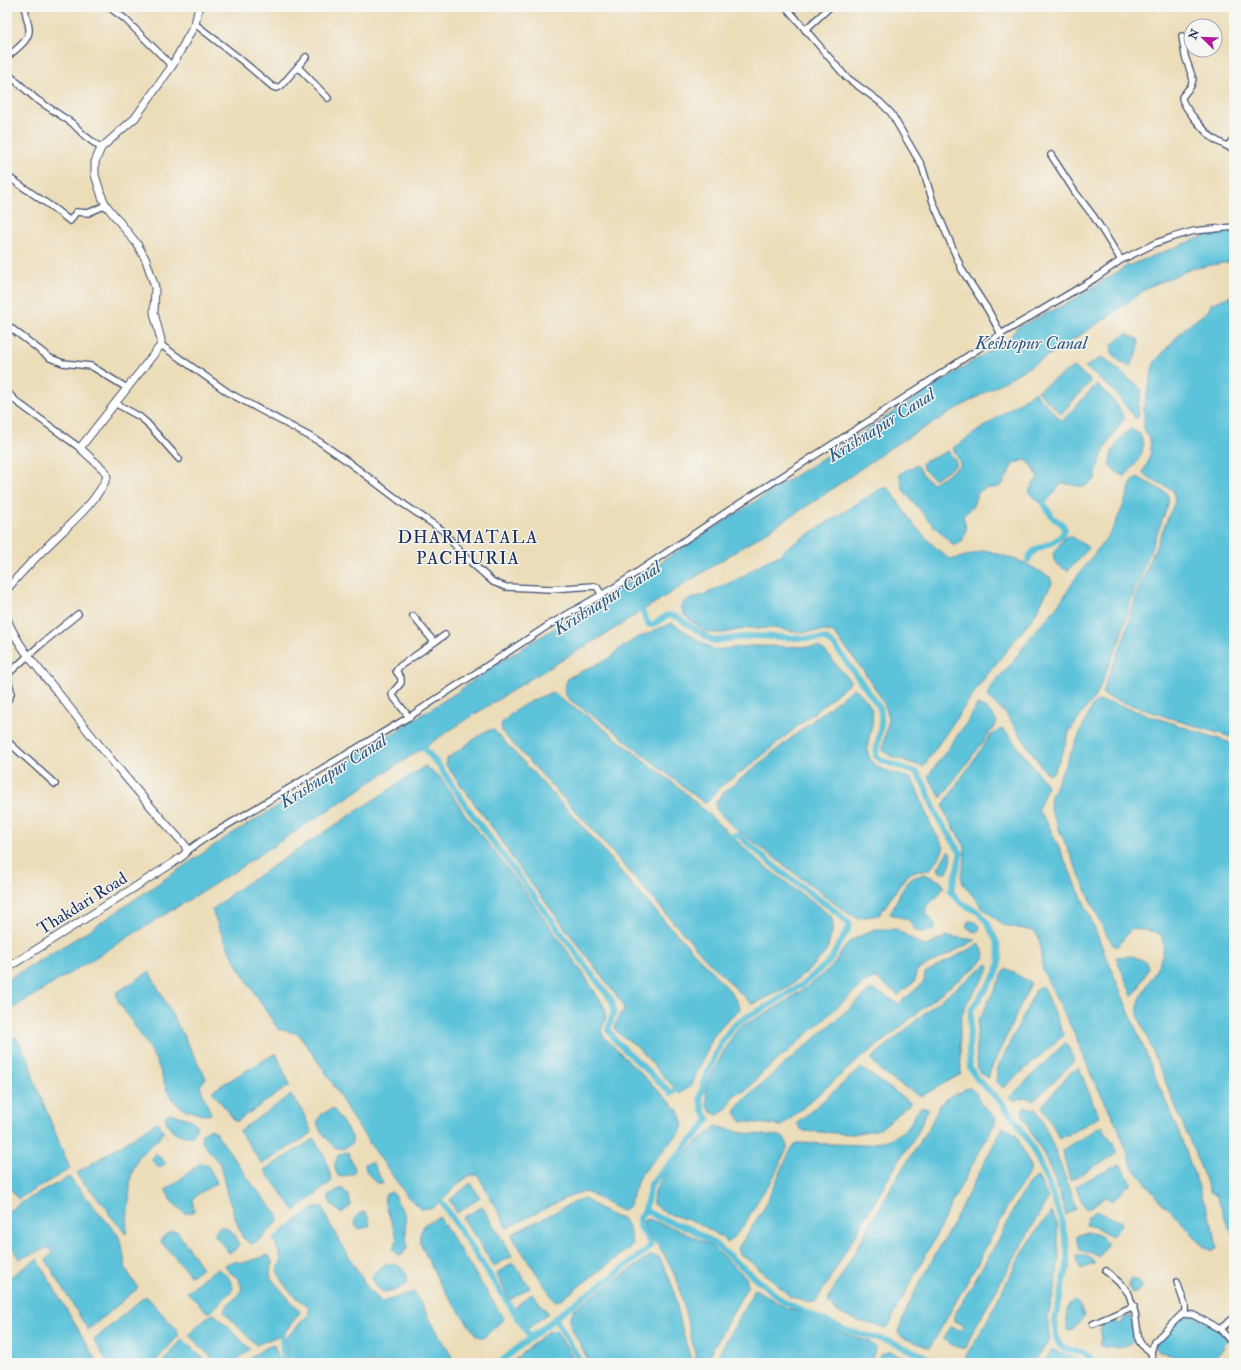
<svg xmlns="http://www.w3.org/2000/svg" width="1241" height="1370" font-family="'IM FELL Double Pica',serif">
	<style>
		.water { fill: #5dc3da; stroke: #3c799c }
		.lines { fill: none; stroke-linecap: round; stroke-linejoin: round }
		.canal { stroke: #5dc3da; stroke-width: 6 }
		.minor-casing { stroke: #3a496c; stroke-width: 8 }
		.tertiary-casing { stroke: #3a496c; stroke-width: 9 }
		.minor { stroke: #fff; stroke-width: 5.5 }
		.tertiary { stroke: #fff; stroke-width: 7 }
		.labels { text-anchor: middle; stroke-width: 3; stroke-linejoin: round; paint-order: stroke }
		.street-label { font-size: 17px; fill: #1b2f5e; stroke: #f6f6f2 }
		.water-label { font-size: 18px; font-style: italic; fill: #2f5b83; stroke: #f6f6f2 }
		.neighbourhood-label { font-size: 18px; letter-spacing: 1px; fill: #1b2f5e; stroke: #f6f6f2 }
	</style>
	<rect width="100%" height="100%" fill="#f6f6f2"/>
	<filter id="ink" filterUnits="userSpaceOnUse"><feTurbulence type="fractalNoise" baseFrequency=".025" numOctaves="2"/><feDisplacementMap in="SourceGraphic" scale="8" xChannelSelector="R" yChannelSelector="G"/><feConvolveMatrix kernelMatrix="1 2 1 2 8 2 1 2 1" color-interpolation-filters="sRGB"/></filter>
	<filter id="wash" filterUnits="userSpaceOnUse"><feTurbulence type="fractalNoise" baseFrequency=".012" numOctaves="4" result="noise"/><feDisplacementMap in="SourceGraphic" scale="16" xChannelSelector="R" yChannelSelector="G"/><feGaussianBlur stdDeviation="0.9" result="paint"/><feColorMatrix in="noise" values="0 0 0 0 0 0 0 0 0 0 0 0 0 0 0 0 0 1.4 0 .05"/><feComposite in="paint" operator="in"/></filter>
	<g filter="url(#wash)">
		<rect width="100%" height="100%" fill="#ecddb9"/>
		<g class="water">
			<polygon points="1234,232 1234,261 1191,269 1148,287 1111,315 1051,354 893,446 815,501 609,632 527,681 455,727 229,875 7,1012 7,980 90,930 225,838 270,811 456,693 498,663 633,580 1008,339 1018,327 1070,302 1125,267 1212,233"/>
			<polygon points="1230,296 1234,310 1234,738 1179,721 1116,700 1104,695 1102,692 1124,638 1137,592 1175,501 1173,490 1144,475 1143,472 1148,462 1151,451 1150,439 1144,429 1144,407 1154,363 1184,329 1209,310 1211,304"/>
			<path d="M 1127,334 L 1138,339 C 1141,348 1135,358 1130,366 C 1119,363 1112,357 1111,346 L 1120,337 Z"/>
			<polygon points="1103,357 1142,390 1138,406 1139,416 1136,419 1113,390 1085,367"/>
			<polygon points="1073,367 1089,379 1090,382 1061,414 1037,391"/>
			<path d="M 1096,385 C 1109,393 1118,404 1124,419 C 1110,437 1099,457 1095,479 L 1084,487 L 1063,483 C 1055,490 1051,498 1043,505 L 1029,493 L 1030,489 L 1038,477 L 1032,465 L 1026,460 L 1014,463 C 1009,469 1006,483 999,487 C 993,489 984,486 978,493 C 975,497 975,503 972,507 C 969,511 966,513 963,516 L 966,529 L 962,542 L 954,546 L 930,522 L 904,491 L 899,474 L 917,465 L 925,478 L 933,483 L 960,466 L 960,463 L 953,448 L 1034,392 L 1062,421 Z"/>
			<path d="M 1130,429 L 1140,434 C 1141,437 1143,441 1143,444 C 1144,456 1132,469 1124,477 L 1109,466 L 1112,452 L 1120,439 Z"/>
			<polygon points="948,451 956,462 956,465 934,479 923,469 922,463"/>
			<polygon points="1137,477 1167,493 1169,500 1167,508 1131,600 1120,639 1097,694 1070,730 1062,754 1053,773 1049,774 1043,769 1006,714 988,698 990,687 1011,664 1033,634 1051,614 1065,595 1075,579 1111,532 1122,509 1131,484"/>
			<path d="M 882,488 L 888,488 L 891,491 L 912,523 L 935,547 L 949,559 L 959,558 L 985,550 L 1023,562 L 1050,577 L 1052,583 L 1034,616 L 980,684 L 923,767 L 891,756 L 883,751 C 883,738 889,727 888,715 C 886,698 844,644 831,631 L 797,632 L 773,628 L 749,628 L 724,633 L 713,633 L 705,631 L 684,615 L 681,605 L 688,600 L 703,595 L 742,577 L 762,563 L 780,555 L 785,549 Z"/>
			<polygon points="1071,536 1089,548 1068,571 1055,563 1053,554 1065,537"/>
			<polygon points="672,623 714,650 750,646 818,647 824,650 851,682 751,765 721,786 708,801 704,803 600,720 570,700 565,694 564,689 568,678 612,657 618,650 635,639"/>
			<path d="M 852,689 L 856,689 C 862,695 870,703 872,711 C 876,729 857,753 877,766 C 887,772 901,775 912,779 L 920,797 L 932,828 L 944,847 L 942,852 L 930,870 L 918,870 L 907,875 L 879,915 L 858,918 L 849,914 L 732,826 L 716,809 L 716,802 L 722,794 Z"/>
			<path d="M 555,693 L 566,703 L 585,714 L 681,789 L 764,866 L 831,916 L 833,922 L 832,933 L 826,952 L 809,970 L 788,987 L 756,1003 L 751,1004 L 704,957 L 592,829 L 502,732 L 501,724 C 514,709 535,696 555,693 Z"/>
			<path d="M 1098,701 L 1112,703 L 1234,744 L 1234,1235 L 1228,1226 L 1216,1195 L 1211,1193 L 1138,1015 C 1138,1011 1137,1008 1138,1005 C 1143,985 1175,953 1159,933 L 1140,929 L 1131,929 L 1117,947 L 1113,945 L 1103,928 L 1050,809 L 1051,796 L 1093,705 Z"/>
			<path d="M 977,705 C 987,708 993,713 997,723 L 941,798 L 928,776 L 970,718 Z"/>
			<polygon points="493,729 595,840 630,883 673,930 731,992 739,1005 740,1009 724,1023 713,1037 692,1085 680,1094 635,1045 618,1033 615,1028 615,1024 624,1010 622,1003 512,858 500,838 446,765 447,759 484,732"/>
			<path d="M 1001,729 L 1007,733 L 1047,785 C 1045,794 1041,801 1038,810 L 1047,822 L 1083,900 L 1184,1146 L 1214,1230 L 1217,1249 L 1213,1251 L 1203,1246 L 1189,1230 L 1163,1204 L 1132,1166 L 1118,1127 L 1092,1077 L 1076,1037 L 1043,971 L 1039,938 L 1034,931 L 1003,925 L 983,908 L 963,884 L 961,876 L 965,859 L 965,847 L 946,815 L 943,805 L 990,736 Z"/>
			<path d="M 425,766 L 441,778 L 464,813 L 528,896 L 583,973 L 606,1010 L 605,1021 L 601,1030 L 603,1036 L 679,1111 L 683,1122 L 681,1131 L 639,1177 L 629,1206 L 622,1211 L 586,1192 L 574,1194 L 507,1228 L 478,1175 L 470,1175 L 457,1185 L 433,1208 L 420,1209 L 407,1196 L 354,1121 L 330,1079 L 299,1034 L 278,1029 C 253,991 227,953 212,910 L 235,891 Z"/>
			<path d="M 947,852 L 950,852 C 954,859 950,866 947,873 L 941,873 L 938,869 Z"/>
			<polygon points="924,874 940,881 944,886 939,895 926,907 926,913 934,923 935,930 921,932 914,929 909,920 890,914 901,892 910,879"/>
			<polygon points="969,921 976,922 980,926 978,932 972,931 966,926"/>
			<path d="M 875,929 L 896,929 L 921,945 L 927,946 L 946,936 L 976,940 L 916,971 L 915,981 L 898,995 L 876,978 L 865,982 L 786,1053 L 763,1072 L 747,1090 L 734,1095 C 730,1105 726,1111 717,1115 L 711,1112 L 707,1106 L 706,1085 L 725,1049 L 738,1028 L 777,1007 L 810,985 L 832,967 L 841,953 L 850,941 Z"/>
			<polygon points="979,944 985,953 984,959 977,966 941,993 892,1034 852,1065 782,1126 741,1121 735,1113 738,1105 765,1081 872,989 899,1004 924,982 925,973"/>
			<polygon points="1133,956 1146,962 1148,969 1137,991 1132,996 1116,957"/>
			<path d="M 987,964 L 990,966 C 984,982 970,994 964,1009 C 957,1025 961,1056 961,1074 L 922,1096 C 907,1089 877,1074 872,1058 L 935,1004 Z"/>
			<polygon points="1006,968 1031,983 987,1078 978,1070 976,1047 978,1021"/>
			<path d="M 147,973 L 150,973 L 206,1078 L 200,1086 L 211,1114 C 204,1116 199,1114 193,1112 C 163,1104 167,1079 154,1057 C 144,1038 131,1021 119,1003 L 116,993 Z"/>
			<polygon points="1042,986 1064,1035 1003,1088 996,1081 998,1067 1037,988"/>
			<polygon points="16,1037 29,1060 34,1080 70,1169 18,1199 7,1183 7,1041"/>
			<polygon points="1066,1042 1074,1061 1035,1100 1025,1098 1015,1101 1009,1098"/>
			<polygon points="276,1053 290,1085 236,1122 212,1091"/>
			<polygon points="861,1068 911,1103 880,1129 853,1134 802,1131 797,1123"/>
			<polygon points="1079,1068 1099,1117 1060,1139 1042,1106 1070,1073"/>
			<path d="M 970,1088 L 976,1093 L 981,1104 L 996,1118 L 995,1123 L 951,1204 L 935,1238 L 894,1313 L 891,1323 L 887,1328 C 866,1322 842,1320 828,1303 L 831,1293 L 842,1275 L 893,1184 L 931,1124 L 939,1106 L 950,1096 L 961,1092 L 964,1089 Z"/>
			<polygon points="291,1095 301,1108 312,1133 262,1164 239,1131"/>
			<polygon points="921,1107 928,1109 917,1134 899,1160 816,1302 809,1303 789,1296 781,1288 756,1266 740,1254 738,1248 763,1210 790,1151 797,1143 866,1145 890,1139 908,1128 915,1114"/>
			<path d="M 1025,1107 L 1036,1109 C 1053,1141 1064,1174 1076,1209 L 1066,1215 C 1060,1196 1054,1176 1046,1159 C 1038,1143 1027,1129 1022,1111 Z"/>
			<polygon points="331,1109 334,1110 352,1137 352,1143 343,1149 334,1147 320,1130 317,1122 321,1115"/>
			<path d="M 170,1113 L 192,1120 L 197,1126 L 193,1136 C 178,1137 169,1131 165,1117 Z"/>
			<polygon points="157,1122 164,1133 138,1157 131,1176 126,1234 109,1214 107,1208 78,1177 77,1173"/>
			<path d="M 716,1126 L 742,1133 L 780,1136 L 785,1139 L 788,1146 L 772,1180 L 760,1197 L 743,1227 L 728,1243 C 719,1235 710,1229 699,1224 C 681,1216 670,1218 653,1204 C 651,1175 697,1144 716,1126 Z"/>
			<polygon points="1102,1126 1113,1143 1117,1154 1070,1180 1062,1150"/>
			<path d="M 1003,1127 L 1016,1134 L 1030,1166 L 1030,1172 L 1010,1202 L 976,1266 L 930,1348 L 903,1338 L 898,1333 C 909,1296 932,1262 951,1227 C 969,1194 985,1160 1003,1127 Z"/>
			<polygon points="209,1129 214,1130 252,1184 278,1215 279,1220 261,1239 251,1244 242,1237 227,1194 220,1164 201,1141 202,1134"/>
			<polygon points="314,1139 325,1157 332,1181 295,1211 264,1170"/>
			<path d="M 348,1152 L 355,1169 L 353,1174 L 339,1177 C 333,1168 334,1163 339,1154 Z"/>
			<polygon points="156,1153 166,1163 159,1168 153,1162 152,1157"/>
			<polygon points="372,1162 382,1181 383,1184 376,1183 366,1171 365,1164"/>
			<polygon points="201,1163 208,1165 217,1183 198,1194 193,1200 194,1211 186,1214 171,1201 166,1190"/>
			<polygon points="1120,1164 1131,1183 1113,1201 1105,1197 1086,1210 1075,1186"/>
			<polygon points="69,1177 118,1235 122,1246 126,1269 138,1288 88,1330 46,1260 52,1253 49,1247 19,1259 7,1239 7,1212 19,1204"/>
			<path d="M 1038,1177 L 1048,1198 L 971,1335 L 966,1348 C 958,1349 949,1344 944,1339 L 950,1327 L 959,1330 L 964,1328 L 962,1324 L 954,1321 L 954,1316 C 970,1288 986,1261 1002,1234 C 1011,1217 1021,1186 1038,1177 Z"/>
			<polygon points="471,1183 480,1198 457,1213 450,1200"/>
			<polygon points="339,1189 343,1189 349,1197 351,1206 341,1213 331,1204 328,1196"/>
			<polygon points="392,1192 405,1215 407,1248 402,1255 398,1255 393,1249 397,1238 384,1200 386,1194"/>
			<polygon points="583,1198 612,1216 624,1219 631,1235 632,1246 561,1300 555,1301 515,1241 512,1234"/>
			<polygon points="482,1206 512,1256 494,1266 463,1218"/>
			<polygon points="317,1207 323,1207 328,1221 369,1290 382,1302 414,1292 455,1362 455,1363 289,1363 285,1339 309,1314 309,1308 288,1290 277,1271 282,1260 273,1239 292,1223"/>
			<polygon points="1096,1211 1120,1221 1122,1223 1112,1236 1095,1227 1086,1225 1087,1218"/>
			<path d="M 365,1212 L 368,1217 L 370,1225 L 364,1228 L 358,1229 C 353,1223 354,1220 358,1214 Z"/>
			<path d="M 1051,1212 L 1057,1223 L 1059,1259 L 1055,1287 L 1048,1317 L 1049,1343 L 1032,1363 L 964,1363 C 965,1353 975,1343 980,1334 C 1002,1293 1021,1248 1051,1212 Z"/>
			<polygon points="439,1217 504,1319 483,1338 476,1335 440,1284 420,1243 420,1234 425,1224"/>
			<polygon points="648,1219 684,1232 710,1245 746,1277 748,1285 705,1363 699,1363 697,1362 678,1282 664,1254 644,1228 643,1221"/>
			<polygon points="219,1227 226,1227 235,1235 239,1244 235,1250 229,1253 214,1234"/>
			<polygon points="172,1231 177,1231 202,1268 191,1276 161,1242 162,1238"/>
			<polygon points="1087,1232 1101,1236 1108,1243 1099,1257 1092,1253 1080,1251 1077,1242 1077,1236"/>
			<polygon points="269,1255 273,1264 270,1271 271,1278 300,1312 282,1336 273,1338 256,1345 224,1312 228,1304 237,1297 242,1289 239,1279 228,1271 225,1265 233,1261 243,1263"/>
			<polygon points="651,1255 658,1257 666,1270 673,1288 683,1333 692,1363 590,1363 570,1326 570,1317 574,1309"/>
			<polygon points="1077,1256 1087,1256 1093,1260 1094,1264 1081,1269 1078,1264"/>
			<polygon points="37,1259 97,1362 96,1363 7,1363 7,1279"/>
			<polygon points="513,1263 530,1287 510,1300 496,1274"/>
			<path d="M 386,1264 C 397,1263 400,1266 406,1273 L 406,1284 L 394,1291 L 383,1292 L 376,1286 L 372,1277 L 375,1272 Z"/>
			<path d="M 217,1269 C 226,1273 231,1279 233,1289 L 211,1312 L 207,1312 L 187,1292 L 203,1278 Z"/>
			<polygon points="1132,1278 1138,1280 1142,1286 1137,1292 1132,1293 1128,1285"/>
			<polygon points="755,1289 786,1308 801,1313 848,1335 870,1342 876,1348 870,1363 714,1363"/>
			<polygon points="532,1293 548,1313 529,1328 513,1309"/>
			<polygon points="144,1297 147,1297 177,1330 179,1335 154,1363 108,1363 94,1340"/>
			<polygon points="1076,1301 1081,1308 1084,1316 1072,1331 1067,1330 1067,1309 1071,1303"/>
			<polygon points="1187,1311 1223,1333 1227,1341 1222,1350 1209,1363 1186,1363 1171,1354 1159,1352 1154,1347 1156,1341"/>
			<path d="M 214,1314 L 219,1318 L 250,1349 L 234,1363 L 217,1363 L 189,1335 C 196,1327 203,1318 214,1314 Z"/>
			<path d="M 1131,1316 C 1132,1321 1136,1329 1135,1335 C 1133,1349 1109,1350 1099,1345 L 1102,1337 L 1100,1329 L 1107,1321 L 1121,1324 L 1125,1317 Z"/>
			<polygon points="552,1330 557,1332 576,1363 511,1363 543,1335"/>
			<polygon points="182,1339 208,1363 162,1363"/>
			<path d="M 274,1345 L 280,1363 L 245,1363 C 253,1355 263,1348 274,1345 Z"/>
			<polygon points="1053,1350 1070,1356 1082,1363 1043,1363"/>
			<polygon points="890,1351 916,1363 876,1363 880,1355"/>
		</g>
		<g class="lines">
			<g class="canal">
				<path d="M 1028,560 C 1033,544 1050,548 1060,537 C 1062,535 1064,531 1065,529 L 1061,523 L 1053,518 L 1044,504"/>
				<path d="M 642,611 L 648,624 L 652,625 L 668,615 L 677,617 L 713,641 L 752,636 L 826,639 L 835,646 L 880,708 C 884,727 877,737 876,756 L 881,760 L 917,773 L 923,782 L 939,820 L 961,853 L 951,892 L 961,903 L 980,913 L 987,922 L 997,943 L 1000,957 L 997,973 L 971,1010 L 969,1048 L 970,1068 L 977,1079 L 1000,1101 L 1017,1122 L 1032,1147 L 1045,1175 L 1061,1218 L 1067,1248 L 1067,1267 L 1055,1320 L 1056,1337 L 1059,1344 L 1068,1350 L 1084,1353 L 1097,1363"/>
				<polyline points="424,748 439,766 466,806 612,1001 614,1011 608,1029 616,1041 671,1093 676,1090"/>
				<polyline points="441,1201 531,1338"/>
				<polyline points="645,1210 659,1218 691,1229 716,1245 784,1302 845,1330 891,1342 940,1363"/>
				<polyline points="555,1318 581,1363"/>
				<polyline points="282,1336 284,1363"/>
				<polyline points="499,1363 568,1308 612,1277 648,1249 651,1244 639,1225 640,1217 645,1210 651,1184 703,1128 708,1119 703,1111 700,1098 706,1076 722,1041 733,1026 745,1018 770,1005 803,984 829,962 848,930 849,924 838,913 779,870 738,835 732,836"/>
			</g>
		</g>
	</g>
	<g filter="url(#ink)">
		<g class="lines">
			<defs>
				<g id="minor">
					<polyline points="109,7 125,19 172,66"/>
					<polyline points="786,7 846,77 880,102 891,113 922,166 933,202 962,270 988,310 1001,334"/>
					<polyline points="7,10 10,7"/>
					<polyline points="195,24 240,59 273,87 277,88 281,86 306,57"/>
					<polyline points="805,30 830,7"/>
					<path d="M 1182,36 L 1185,56 L 1193,79 L 1191,86 L 1182,97 C 1181,105 1207,134 1214,139 C 1221,144 1228,146 1234,150"/>
					<path d="M 7,57 C 15,50 31,40 29,28 C 28,20 24,15 26,7"/>
					<polyline points="298,67 328,98"/>
					<polyline points="7,73 36,99 72,123 85,136 101,148"/>
					<polyline points="1228,146 1234,138"/>
					<polyline points="1051,155 1075,192 1094,217 1121,260"/>
					<polyline points="7,176 52,207 70,221 76,212 88,213 106,205"/>
					<polyline points="7,325 50,358 63,363 91,366 127,388"/>
					<polyline points="161,345 229,393 320,442 347,461 405,505 442,530 465,557 493,582 506,587 531,588 550,589 594,586 597,587 602,595"/>
					<polyline points="7,392 17,402 80,448"/>
					<polyline points="115,403 140,417 146,422 179,459"/>
					<polyline points="413,616 434,642"/>
					<path d="M 7,701 C 17,689 5,686 9,673 L 39,646 L 78,614"/>
					<polyline points="409,717 392,695 393,692 401,683 401,678 396,671 400,666 445,635"/>
					<polyline points="7,741 55,784"/>
					<polyline points="187,851 204,839 409,717 549,625 615,587 728,511 872,419 1001,334 1094,279 1121,260 1156,243 1173,237 1194,231 1234,227"/>
					<polyline points="1106,1271 1123,1286 1129,1294 1135,1313 1139,1341 1142,1345 1151,1352"/>
					<polyline points="1177,1282 1185,1305 1185,1314"/>
					<polyline points="1093,1324 1134,1306"/>
					<polyline points="1220,1329 1234,1345"/>
					<polyline points="1153,1363 1151,1352 1154,1342 1182,1314 1193,1315 1220,1329 1234,1318"/>
				</g>
				<g id="tertiary">
					<path d="M 7,589 C 24,569 43,550 62,532 C 79,516 98,498 107,477 L 105,471 L 80,448 L 161,345 L 161,340 L 154,313 L 155,287 L 146,260 L 137,244 L 106,205 L 102,197 L 95,175 L 95,162 L 101,148 L 135,118 L 172,66 L 195,24 L 199,7"/>
					<path d="M 7,619 C 18,647 40,670 59,694 C 99,746 141,797 185,845 L 187,851 L 184,855 L 173,863 L 7,968"/>
				</g>
			</defs>
			<use href="#minor" class="minor-casing"/>
			<use href="#tertiary" class="tertiary-casing"/>
			<use href="#minor" class="minor"/>
			<use href="#tertiary" class="tertiary"/>
		</g>
	</g>
	<g class="labels">
		<g class="street-label">
			<text transform="translate(82 903) rotate(-32)" y="6">Thakdari Road</text>
		</g>
		<g class="water-label">
			<text x="1031" y="349">Keshtopur Canal</text>
			<text transform="translate(881 425) rotate(-32)" y="6">Krishnapur Canal</text>
			<text transform="translate(607 598) rotate(-32)" y="6">Krishnapur Canal</text>
			<text transform="translate(333 771) rotate(-32)" y="6">Krishnapur Canal</text>
		</g>
		<g class="neighbourhood-label">
			<text x="468" y="543">DHARMATALA<tspan x="468" dy="21">PACHURIA</tspan></text>
		</g>
	</g>
	<rect width="1241" height="1370" fill="none" stroke="#f6f6f2" stroke-width="24"/>
	<g transform="translate(1203 38) rotate(293)"><circle r="19" fill="#f6f6f2" stroke="#9ea6b7"/>
	<path d="M0-3L7 15L0 10L-7 15Z" fill="#b5179e"/>
	<text y="-6" font-size="11" font-weight="bold" text-anchor="middle" fill="#1b2f5e">N</text>
	</g>
</svg>
